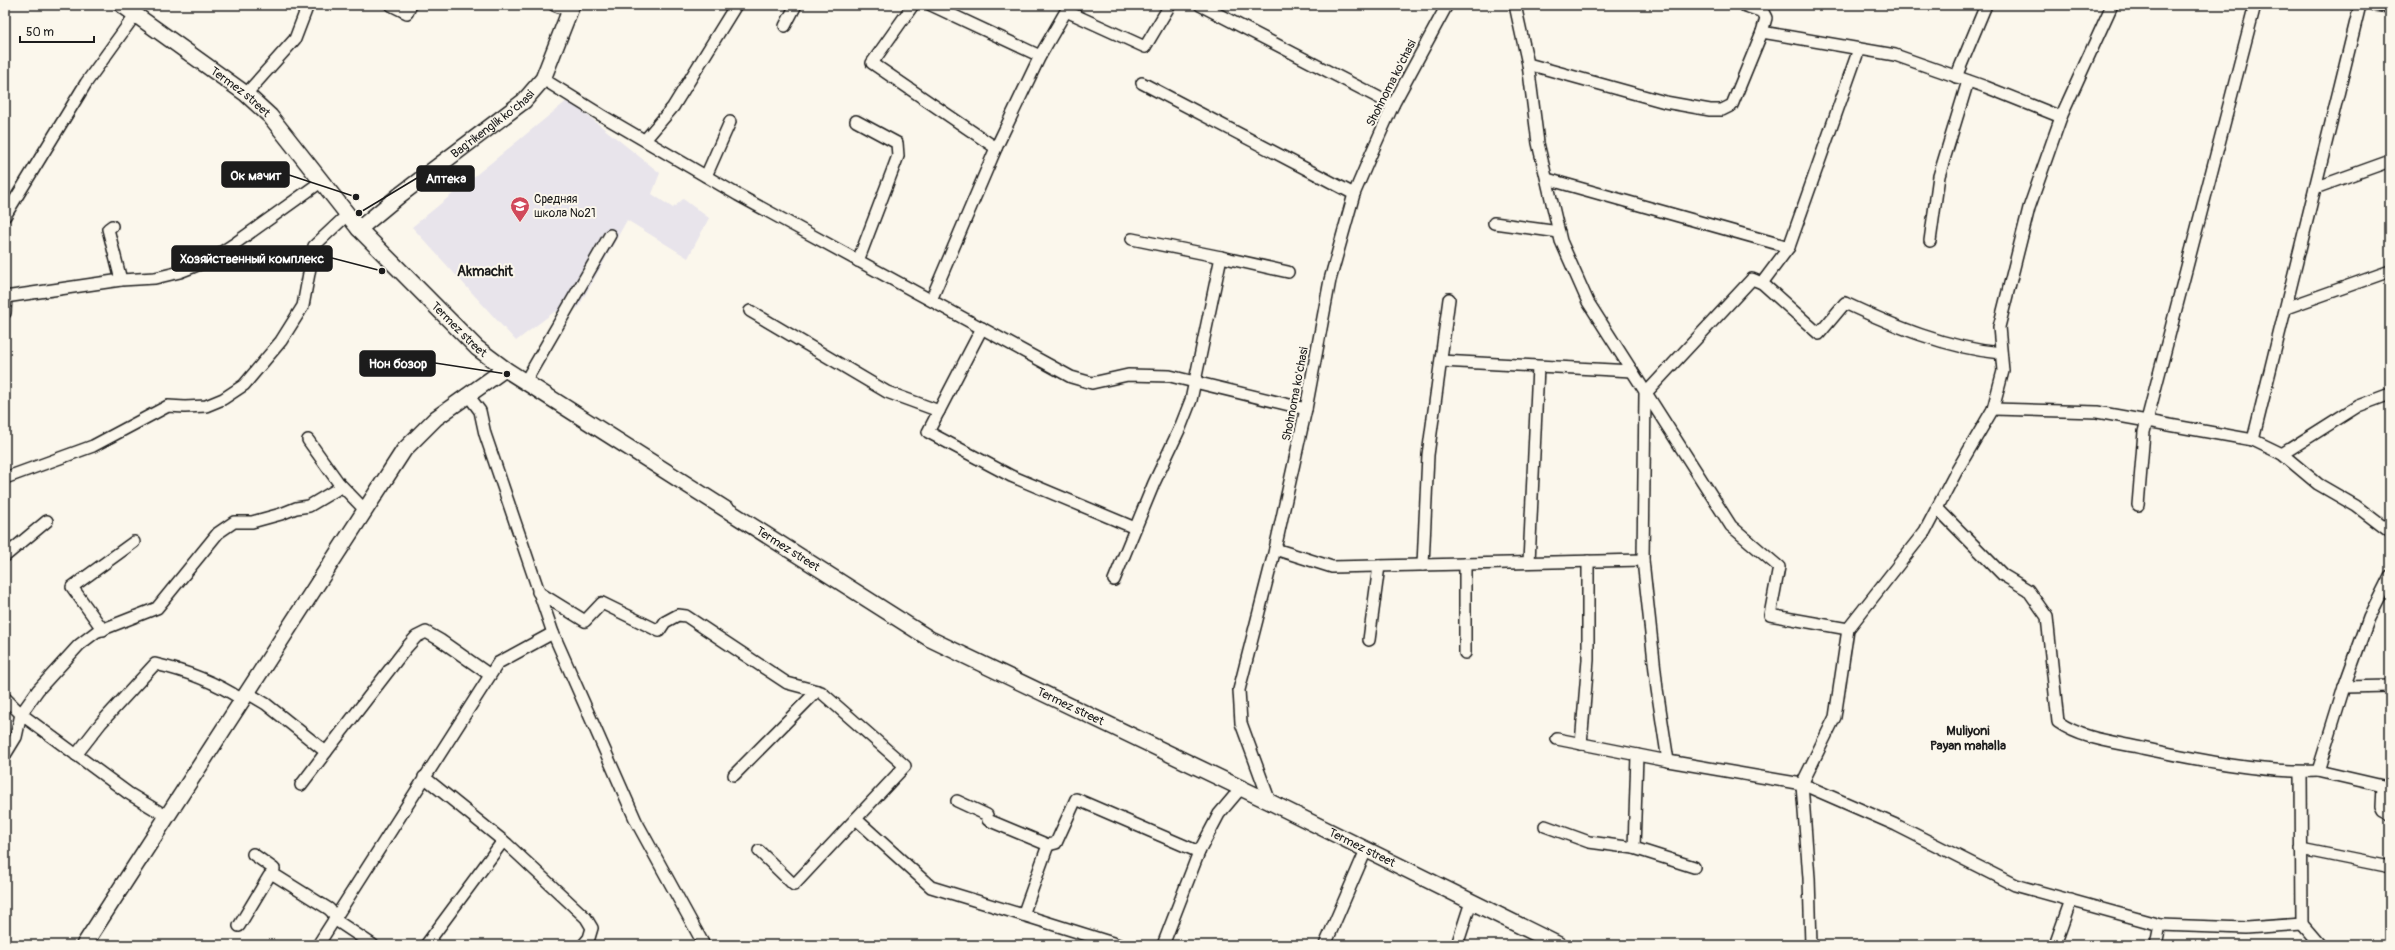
<svg xmlns="http://www.w3.org/2000/svg" width="2395" height="950" font-family="Pangolin,sans-serif">
	<style>
		.built { fill: #e8e4eb }
		.lines { fill: none; stroke-linecap: round; stroke-linejoin: round }
		.minor-casing { stroke: #1c1c1c; stroke-width: 14 }
		.secondary-casing { stroke: #1c1c1c; stroke-width: 18 }
		.minor { stroke: #fbf7ec; stroke-width: 11 }
		.secondary { stroke: #fbf7ec; stroke-width: 15 }
		.labels { text-anchor: middle; stroke-width: 4; stroke-linejoin: round; paint-order: stroke }
		.street-label { font-size: 12px; fill: #1c1c1c; stroke: #fbf7ec }
		.poi-label { font-size: 12px; fill: #1c1c1c; stroke: #fbf7ec; text-anchor: start }
		.neighbourhood-label { font-size: 13px; font-weight: bold; fill: #1c1c1c; stroke: #fbf7ec }
		.quarter-label { font-size: 14px; font-weight: bold; fill: #1c1c1c; stroke: #fbf7ec }
		.leader { fill: none; stroke: #1c1c1c; stroke-width: 1.5 }
		.callout-dot { fill: #1c1c1c; stroke: #fbf7ec; stroke-width: 1.5 }
		.callout { fill: #1c1c1c; stroke: #1c1c1c; stroke-width: 1.5 }
		.callout-label { font-size: 13px; text-anchor: middle; font-weight: bold; fill: #fff }
	</style>
	<rect width="100%" height="100%" fill="#fbf7ec"/>
	<filter id="ink" filterUnits="userSpaceOnUse"><feTurbulence type="fractalNoise" baseFrequency=".025" numOctaves="2"/><feDisplacementMap in="SourceGraphic" scale="8" xChannelSelector="R" yChannelSelector="G"/><feConvolveMatrix kernelMatrix="1 2 1 2 8 2 1 2 1" color-interpolation-filters="sRGB"/></filter>
	<g filter="url(#ink)">
		<polygon class="built" points="568,100 660,173 652,194 673,208 683,199 709,218 688,258 627,220 578,308 554,312 516,341 412,227"/>
		<g class="lines">
			<defs>
				<g id="minor">
					<polyline points="391,5 407,13 411,5"/>
					<polyline points="554,5 569,11"/>
					<polyline points="913,5 872,63 996,148 931,300"/>
					<polyline points="931,5 1040,56 996,148"/>
					<polyline points="1200,5 1393,105"/>
					<polyline points="1515,5 1528,64 1665,102 1710,110 1722,110 1732,105 1762,32 1895,55 1986,87 2061,117"/>
					<polyline points="1743,5 1763,12 1766,18 1762,32"/>
					<polyline points="2374,5 2390,7"/>
					<polyline points="785,26 796,5"/>
					<polyline points="1040,56 1066,11 1145,47 1170,5"/>
					<polyline points="1528,64 1538,143 1561,241 1588,302 1731,526 1779,567 1770,615 1848,629"/>
					<polyline points="1956,77 1986,5"/>
					<polyline points="543,79 601,115 738,195 1071,377 1092,383 1128,375 1170,376 1306,409"/>
					<polyline points="1142,83 1354,194"/>
					<polyline points="246,94 295,39 308,5"/>
					<polyline points="856,121 897,143 898,156 858,261"/>
					<polyline points="645,140 673,107 736,5"/>
					<polyline points="706,176 730,122"/>
					<polyline points="1547,179 1789,247 1859,49"/>
					<polyline points="2315,188 2390,161"/>
					<polyline points="5,216 86,83 135,15"/>
					<polyline points="1494,223 1559,232"/>
					<polyline points="112,226 108,229 121,280"/>
					<polyline points="1930,241 1939,176 1968,81"/>
					<polyline points="1221,257 1288,272"/>
					<path d="M 1761,282 L 1819,334 L 1845,303 C 1894,326 1946,348 2001,353"/>
					<polyline points="5,297 121,280 155,278 180,272 208,261 237,242 322,181"/>
					<polyline points="2286,308 2390,271"/>
					<polyline points="750,311 887,392 939,411"/>
					<polyline points="5,313 6,297"/>
					<polyline points="982,328 928,432 1011,476 1135,528"/>
					<polyline points="1441,361 1632,371"/>
					<polyline points="525,382 610,235"/>
					<polyline points="468,395 480,411 485,434 553,633 636,821 704,945"/>
					<polyline points="1993,409 2097,412 2253,440 2282,454 2318,484 2356,506 2390,532"/>
					<polyline points="308,440 338,482 364,509"/>
					<polyline points="2253,440 2360,5"/>
					<polyline points="2282,454 2358,406 2390,394"/>
					<polyline points="5,478 93,446 168,406 185,407 206,406 223,399 244,385 281,341 303,306 314,246 347,215"/>
					<polyline points="2138,505 2144,432 2255,5"/>
					<path d="M 1937,508 L 2003,575 L 2028,590 L 2047,617 L 2058,722 C 2082,739 2114,742 2142,748 C 2199,760 2260,773 2318,771 L 2344,687"/>
					<polyline points="1275,549 1332,567 1643,560"/>
					<polyline points="5,556 47,521"/>
					<polyline points="1529,562 1538,367"/>
					<polyline points="1423,565 1428,455 1449,299"/>
					<polyline points="2390,576 2369,618 2344,687 2390,686"/>
					<polyline points="1114,580 1154,483 1180,428 1191,400 1221,257 1132,239"/>
					<polyline points="538,592 585,621 602,603 659,631 665,622 678,615 686,616 787,683 821,692 905,766 794,885 759,851"/>
					<polyline points="103,630 72,587 134,542"/>
					<polyline points="1369,640 1379,566"/>
					<polyline points="1465,653 1465,564"/>
					<polyline points="246,692 266,704 326,752 301,785"/>
					<polyline points="5,698 21,714 128,793 166,816"/>
					<polyline points="1557,739 1668,761 1802,784 1896,825 2015,885 2160,925 2156,945"/>
					<polyline points="1581,744 1588,660 1588,561"/>
					<polyline points="326,752 407,647 416,637 426,632 440,640 490,675"/>
					<polyline points="5,755 16,737 21,714 38,690 79,645 96,632 157,608 218,533 234,522 252,522 281,514 296,508 309,506 341,487"/>
					<path d="M 76,755 L 101,723 L 155,664 C 186,671 215,682 241,699"/>
					<polyline points="1637,755 1634,848 1694,867"/>
					<polyline points="1668,761 1657,689 1643,560 1645,394 1752,279 1762,283 1789,247"/>
					<polyline points="2318,771 2383,786 2382,807 2384,811 2390,814"/>
					<polyline points="734,775 817,691"/>
					<polyline points="424,777 507,844 586,918 592,928 589,938 583,945"/>
					<polyline points="957,801 987,815 988,820 1048,845 1023,915 1119,945"/>
					<polyline points="1270,802 1241,723 1239,690 1275,549 1306,409 1330,280 1354,194 1372,152 1393,105 1447,5"/>
					<polyline points="856,819 931,887 1023,915"/>
					<polyline points="1545,826 1589,842 1634,848"/>
					<polyline points="1048,845 1056,843 1076,799 1199,852"/>
					<polyline points="2301,849 2390,867"/>
					<polyline points="253,854 274,869 273,874 329,909 336,916"/>
					<polyline points="334,919 373,945"/>
					<polyline points="2302,924 2320,945"/>
					<polyline points="2160,925 2246,928 2302,924 2301,772"/>
					<polyline points="239,926 269,876 273,874"/>
					<polyline points="318,945 498,663 553,633"/>
					<polyline points="426,945 503,841"/>
					<polyline points="1163,945 1199,852 1219,814 1241,788"/>
					<polyline points="1325,945 1366,850"/>
					<polyline points="1457,945 1471,902"/>
					<polyline points="1811,945 1809,878 1802,784 1835,717 1848,629 1925,531 1956,472 1993,409 2003,371 1999,327 2029,208 2061,117 2112,5"/>
					<polyline points="2055,945 2071,900"/>
				</g>
				<g id="secondary">
					<path id="s1" d="M 122,5 L 246,94 L 270,116 L 359,229 L 477,348 L 505,369 L 930,639 L 1270,802 L 1559,945"/>
					<path id="s2" d="M 359,229 L 400,195 L 524,101 L 543,79 L 572,5"/>
					<polyline points="84,945 404,450 436,418 505,369"/>
				</g>
			</defs>
			<use href="#minor" class="minor-casing"/>
			<use href="#secondary" class="secondary-casing"/>
			<use href="#minor" class="minor"/>
			<use href="#secondary" class="secondary"/>
		</g>
	</g>
	<defs>
		<symbol id="school-pin" viewBox="-11 -11 22 30"><path d="M0 17L-7.5 6A9.5 9.5 0 1 1 7.5 6Z" fill="#d1495b" stroke="#fbf7ec"/><path d="M0-5L7-2L0 1L-7-2ZM-4 1L0 2.5L4 1V4Q0 6-4 4Z" fill="#fff"/></symbol>
	</defs>
	<g fill-rule="evenodd">
		<use href="#school-pin" x="509" y="195" width="22" height="30"/>
	</g>
	<g class="labels">
		<g class="street-label">
			<text transform="translate(1391 83) rotate(-63)" y="4">Shohnoma ko'chasi</text>
			<text dy="4" stroke="none"><textPath href="#s1" startOffset="147">Termez street</textPath></text>
			<text dy="4" stroke="none"><textPath href="#s2" startOffset="170">Bag'rikenglik ko'chasi</textPath></text>
			<text dy="4" stroke="none"><textPath href="#s1" startOffset="471">Termez street</textPath></text>
			<text transform="translate(1295 394) rotate(-79)" y="4">Shohnoma ko'chasi</text>
			<text dy="4" stroke="none"><textPath href="#s1" startOffset="867">Termez street</textPath></text>
			<text dy="4" stroke="none"><textPath href="#s1" startOffset="1191">Termez street</textPath></text>
			<text dy="4" stroke="none"><textPath href="#s1" startOffset="1515">Termez street</textPath></text>
		</g>
		<g class="poi-label">
			<text x="534" y="203">Средняя<tspan x="534" dy="14">школа №21</tspan></text>
		</g>
		<g class="neighbourhood-label">
			<text x="1968" y="735">Muliyoni<tspan x="1968" dy="15">Payan mahalla</tspan></text>
		</g>
		<g class="quarter-label">
			<text x="485" y="276">Akmachit</text>
		</g>
	</g>
	<path class="leader" d="M356 197L289 175M359 213L417 178M382 271L332 258M507 374L435 363"/>
	<g class="callout-dot">
		<circle cx="356" cy="197" r="4"/>
		<circle cx="359" cy="213" r="4"/>
		<circle cx="382" cy="271" r="4"/>
		<circle cx="507" cy="374" r="4"/>
	</g>
	<g class="callout">
		<rect x="222" y="162" width="67" height="25" rx="4"/>
		<rect x="417" y="166" width="57" height="25" rx="4"/>
		<rect x="172" y="246" width="160" height="25" rx="4"/>
		<rect x="360" y="351" width="75" height="25" rx="4"/>
	</g>
	<g class="callout-label">
		<text x="256" y="180">Ок мачит</text>
		<text x="446" y="183">Аптека</text>
		<text x="252" y="263">Хозяйственный комплекс</text>
		<text x="398" y="368">Нон бозор</text>
	</g>
	<rect width="2395" height="950" fill="none" stroke="#fbf7ec" stroke-width="20"/>
	<rect x="10" y="10" width="2375" height="930" fill="none" stroke="#1c1c1c" stroke-width="1.5" filter="url(#ink)"/>
	<path d="M20 36v6h74v-6" fill="none" stroke="#1c1c1c" stroke-width="2"/>
	<text x="26" y="36" font-size="12" fill="#1c1c1c" stroke="#fbf7ec" stroke-width="3" paint-order="stroke">50 m</text>
</svg>
